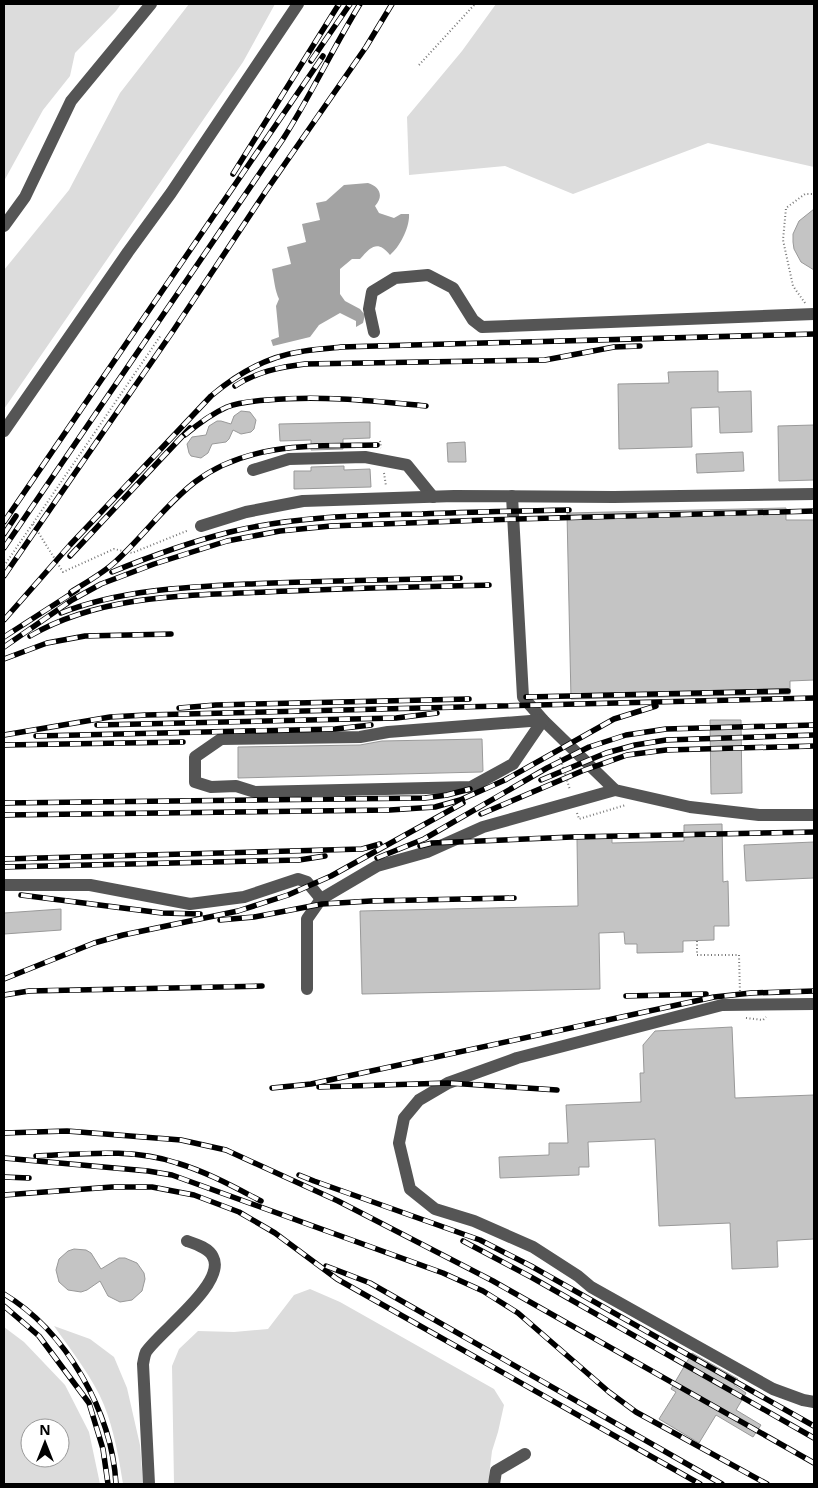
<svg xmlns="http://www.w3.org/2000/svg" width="818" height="1488" font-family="'Open Sans',sans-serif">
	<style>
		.green { fill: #dcdcdc; fill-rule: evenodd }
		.water { fill: #a3a3a3 }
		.building { fill: #c4c4c4; stroke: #999 }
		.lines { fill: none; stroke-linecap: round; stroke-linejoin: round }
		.path { stroke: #777; stroke-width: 2; stroke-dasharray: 1 2.5; stroke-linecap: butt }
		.minor { stroke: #555; stroke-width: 12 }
		.rail-casing { stroke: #000; stroke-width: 5.5 }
		.rail { stroke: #fff; stroke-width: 4; stroke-dasharray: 11; stroke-linecap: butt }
	</style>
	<rect width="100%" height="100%" fill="#fff"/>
	<g class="green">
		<polygon points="4,4 121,4 116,11 75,53 70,76 43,110 4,181"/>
		<polygon points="189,4 275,4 243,62 4,409 4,270 69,190 120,93"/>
		<polygon points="496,4 814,4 814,167 708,143 573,194 505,166 409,175 407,117 462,51"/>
		<polygon points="310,1289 340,1302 494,1389 504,1405 498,1432 492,1451 488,1484 174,1484 172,1366 179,1349 198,1331 234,1332 268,1329 294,1295"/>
		<path d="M 54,1326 L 90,1339 L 114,1357 L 127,1388 L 140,1445 L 143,1484 L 123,1484 C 119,1458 114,1430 104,1405 C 93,1378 71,1350 54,1326 Z"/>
		<path d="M 4,1327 L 24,1342 L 65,1385 L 89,1432 L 100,1484 L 4,1484 ZM 30,1428 L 60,1428 L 60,1458 L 30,1458 Z"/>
	</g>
	<path class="water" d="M 368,183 C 380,187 384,196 375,206 L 379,213 L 394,218 L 401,214 L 409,214 C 410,227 400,247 390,255 C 377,239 370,248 360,259 L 352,259 L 340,269 L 340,294 L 345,301 L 360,309 L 365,315 L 363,323 L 356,327 L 356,321 L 340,313 L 319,325 L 310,337 L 273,346 L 271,340 L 279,337 L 276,306 L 279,299 C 275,291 274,279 272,269 L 291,264 L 287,247 L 306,242 L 302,224 L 320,220 L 316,203 L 326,201 L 344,185 Z"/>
	<g class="building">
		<polygon points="814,209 814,270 801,262 794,249 793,242 793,234 799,221"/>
		<polygon points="718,371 718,392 751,391 752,432 720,433 719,407 691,408 692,447 619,449 618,384 669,383 668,372"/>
		<polygon points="241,411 250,412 256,420 254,429 251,432 241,434 233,430 229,439 226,442 212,444 208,453 201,458 191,456 189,453 187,444 192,437 206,435 209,426 217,421 221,421 231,424 234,416"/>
		<polygon points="370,422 370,438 343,439 343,449 311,450 311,440 280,441 279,424"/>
		<polygon points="814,425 814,480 779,481 778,426"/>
		<polygon points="465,442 466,462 448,462 447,443"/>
		<polygon points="743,452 744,471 697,473 696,454"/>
		<polygon points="344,466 344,470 370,469 371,487 294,489 294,471 311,471 311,467"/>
		<polygon points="786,508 786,520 814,520 814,680 790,681 790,694 571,699 567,513"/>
		<polygon points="710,720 741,720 742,793 711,794"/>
		<polygon points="482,739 483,771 481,772 238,778 238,747 360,745 382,741"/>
		<polygon points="722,824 723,882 728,881 729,926 714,926 714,940 683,941 683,952 637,953 637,944 625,944 624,932 599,933 600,989 362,994 360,911 578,906 577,839 612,838 612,843 684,841 684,825"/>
		<polygon points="814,842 814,878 746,881 744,845"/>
		<polygon points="61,909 61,930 4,934 4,913"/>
		<polygon points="732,1027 735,1098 814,1095 814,1239 777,1241 778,1267 732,1269 730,1223 659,1226 655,1139 588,1142 589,1167 579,1167 579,1175 500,1178 499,1157 549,1155 549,1143 568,1143 566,1105 641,1102 640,1073 644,1073 643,1045 655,1031"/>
		<polygon points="74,1249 86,1250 91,1253 101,1269 119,1258 125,1258 137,1263 144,1273 145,1279 142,1291 132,1300 120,1302 108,1296 100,1281 87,1290 81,1292 68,1290 59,1282 56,1270 59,1259 68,1251"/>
		<polygon points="692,1353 738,1379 734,1385 746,1393 736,1410 761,1425 753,1437 716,1415 699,1443 659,1419 676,1392 671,1389"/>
	</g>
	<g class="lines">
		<g class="path">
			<polyline points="419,65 475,4"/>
			<polyline points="805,303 793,286 783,240 786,208 805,194 814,194"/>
			<polyline points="380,441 381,448"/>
			<polyline points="384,473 386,486"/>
			<polyline points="33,524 63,572 114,549 132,553 189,530"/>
			<polyline points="4,566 161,335"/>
			<polyline points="560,757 570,790"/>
			<polyline points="577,813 579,819 626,805"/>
			<polyline points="697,941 697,955 739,955 740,994"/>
			<polyline points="746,1018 763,1020 766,1017"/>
		</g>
		<g class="minor">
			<polyline points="4,226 25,197 71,101 151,4"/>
			<polyline points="374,332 369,309 372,292 395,278 428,275 453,288 473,320 482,327 814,314"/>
			<polyline points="4,431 128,252 171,193 298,4"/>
			<polyline points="253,470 289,459 365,457 407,465 433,497"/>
			<polyline points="512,496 523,697 543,720 615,790 690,807 759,815 814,815"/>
			<polyline points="201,526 246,512 303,501 454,496 614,497 814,494"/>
			<polygon points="543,720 513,764 471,787 255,792 236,786 211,787 195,782 195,757 221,739 360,737 388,732"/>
			<polyline points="4,885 90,885 190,904 244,897 298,879 307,882 321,899"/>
			<polyline points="307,989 307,919 321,899 377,866 427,852 483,827 615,790"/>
			<polyline points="814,1004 722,1005 517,1058 448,1083 419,1100 404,1118 399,1143 410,1189 435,1209 474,1221 533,1247 578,1276 591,1287 773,1389 803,1400 814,1402"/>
			<path d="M 149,1484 L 143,1364 C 144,1360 144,1356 146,1352 C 159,1332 227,1283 213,1257 C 209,1248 196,1244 187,1241"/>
			<polyline points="494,1484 496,1471 525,1454"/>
		</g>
		<defs>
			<g id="rail">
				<polyline points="311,61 350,4"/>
				<polyline points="233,174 339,4"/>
				<path d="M 235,386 C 256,372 280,367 305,364 L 545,360 L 614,347 L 640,346"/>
				<path d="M 185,435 C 198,424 211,414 227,407 C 240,402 255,401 268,400 C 321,395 374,401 426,406"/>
				<polyline points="4,522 323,56"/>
				<polyline points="4,534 16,516"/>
				<path d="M 4,548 L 283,139 C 311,95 333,48 360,4"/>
				<polyline points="70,556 190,428"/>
				<path d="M 112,572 C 151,556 190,542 230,532 C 292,517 358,515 422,514 C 471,512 520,511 569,510"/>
				<polyline points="4,576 173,331 266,191 366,47 392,4"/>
				<path d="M 71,592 C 85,583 102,574 115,562 C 143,537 165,505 195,482 C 247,442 315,446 377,445"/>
				<path d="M 61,613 C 120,590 185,587 248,584 C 319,581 390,580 460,578"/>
				<path d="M 4,620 L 70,545 L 211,396 C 236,375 266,357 299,352 C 313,349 327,349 341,347 L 814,334"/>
				<path d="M 30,636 C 100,595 188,595 266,592 C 340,588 415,587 489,585"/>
				<polyline points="4,637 77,590"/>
				<polyline points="4,647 72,600 101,584 154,564 227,541 280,531 331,526 485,520 814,511"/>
				<polyline points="4,659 47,643 85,636 171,634"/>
				<polyline points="526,697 788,691"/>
				<polyline points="179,708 216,705 469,699"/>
				<polyline points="97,725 396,718 437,713"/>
				<polyline points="4,735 110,717 146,715 814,698"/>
				<polyline points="36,736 335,729 371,725"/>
				<polyline points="4,745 183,742"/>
				<polyline points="541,780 606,753 635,745 666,740 814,735"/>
				<polyline points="4,803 425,798 447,795 470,789"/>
				<polyline points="481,814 582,771 627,755 666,750 814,746"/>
				<polyline points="4,815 390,810 435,807 460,800 505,780 614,719 656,706"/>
				<polyline points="420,846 432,843 572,837 814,832"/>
				<polyline points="377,858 424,839 547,768 589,747 626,735 666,729 814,725"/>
				<polyline points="4,859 362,849 380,844"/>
				<polyline points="4,867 299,860 325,856"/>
				<polyline points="21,895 162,913 200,914"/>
				<polyline points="220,920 254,917 322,904 371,901 514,898"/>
				<polyline points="4,979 94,943 123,935 238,911 288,895 331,876 463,803"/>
				<polyline points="4,995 29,991 262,986"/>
				<polyline points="626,996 706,994"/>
				<polyline points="319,1087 448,1083 557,1090"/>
				<polyline points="272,1088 311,1084 714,997 751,993 814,991"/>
				<polyline points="4,1133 67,1131 181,1140 226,1150 338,1201 493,1281 814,1463"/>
				<path d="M 36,1156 C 83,1154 132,1148 177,1163 C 207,1172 234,1187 261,1201"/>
				<polyline points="4,1158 148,1171 172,1175 443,1273 483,1291 518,1313 609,1392 636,1412 767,1484"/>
				<polyline points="299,1175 314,1181 480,1240 531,1266 814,1426"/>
				<polyline points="4,1177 29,1178"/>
				<polyline points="4,1195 112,1187 152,1187 194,1195 239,1212 275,1233 337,1279 700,1484"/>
				<polyline points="463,1241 531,1277 814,1438"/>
				<polyline points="326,1266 370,1283 722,1484"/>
				<path d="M 4,1294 C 66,1331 112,1412 116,1484"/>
				<polyline points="4,1306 39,1336 89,1403 103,1449 108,1484"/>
			</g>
		</defs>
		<use href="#rail" class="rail-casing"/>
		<use href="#rail" class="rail"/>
	</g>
	<rect width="818" height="1488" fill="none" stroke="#000000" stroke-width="10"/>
	<g transform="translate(45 1443)"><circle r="24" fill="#ffffff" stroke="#999999"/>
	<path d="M0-4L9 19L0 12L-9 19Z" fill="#000000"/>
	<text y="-8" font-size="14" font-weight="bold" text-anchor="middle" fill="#000000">N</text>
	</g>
</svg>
